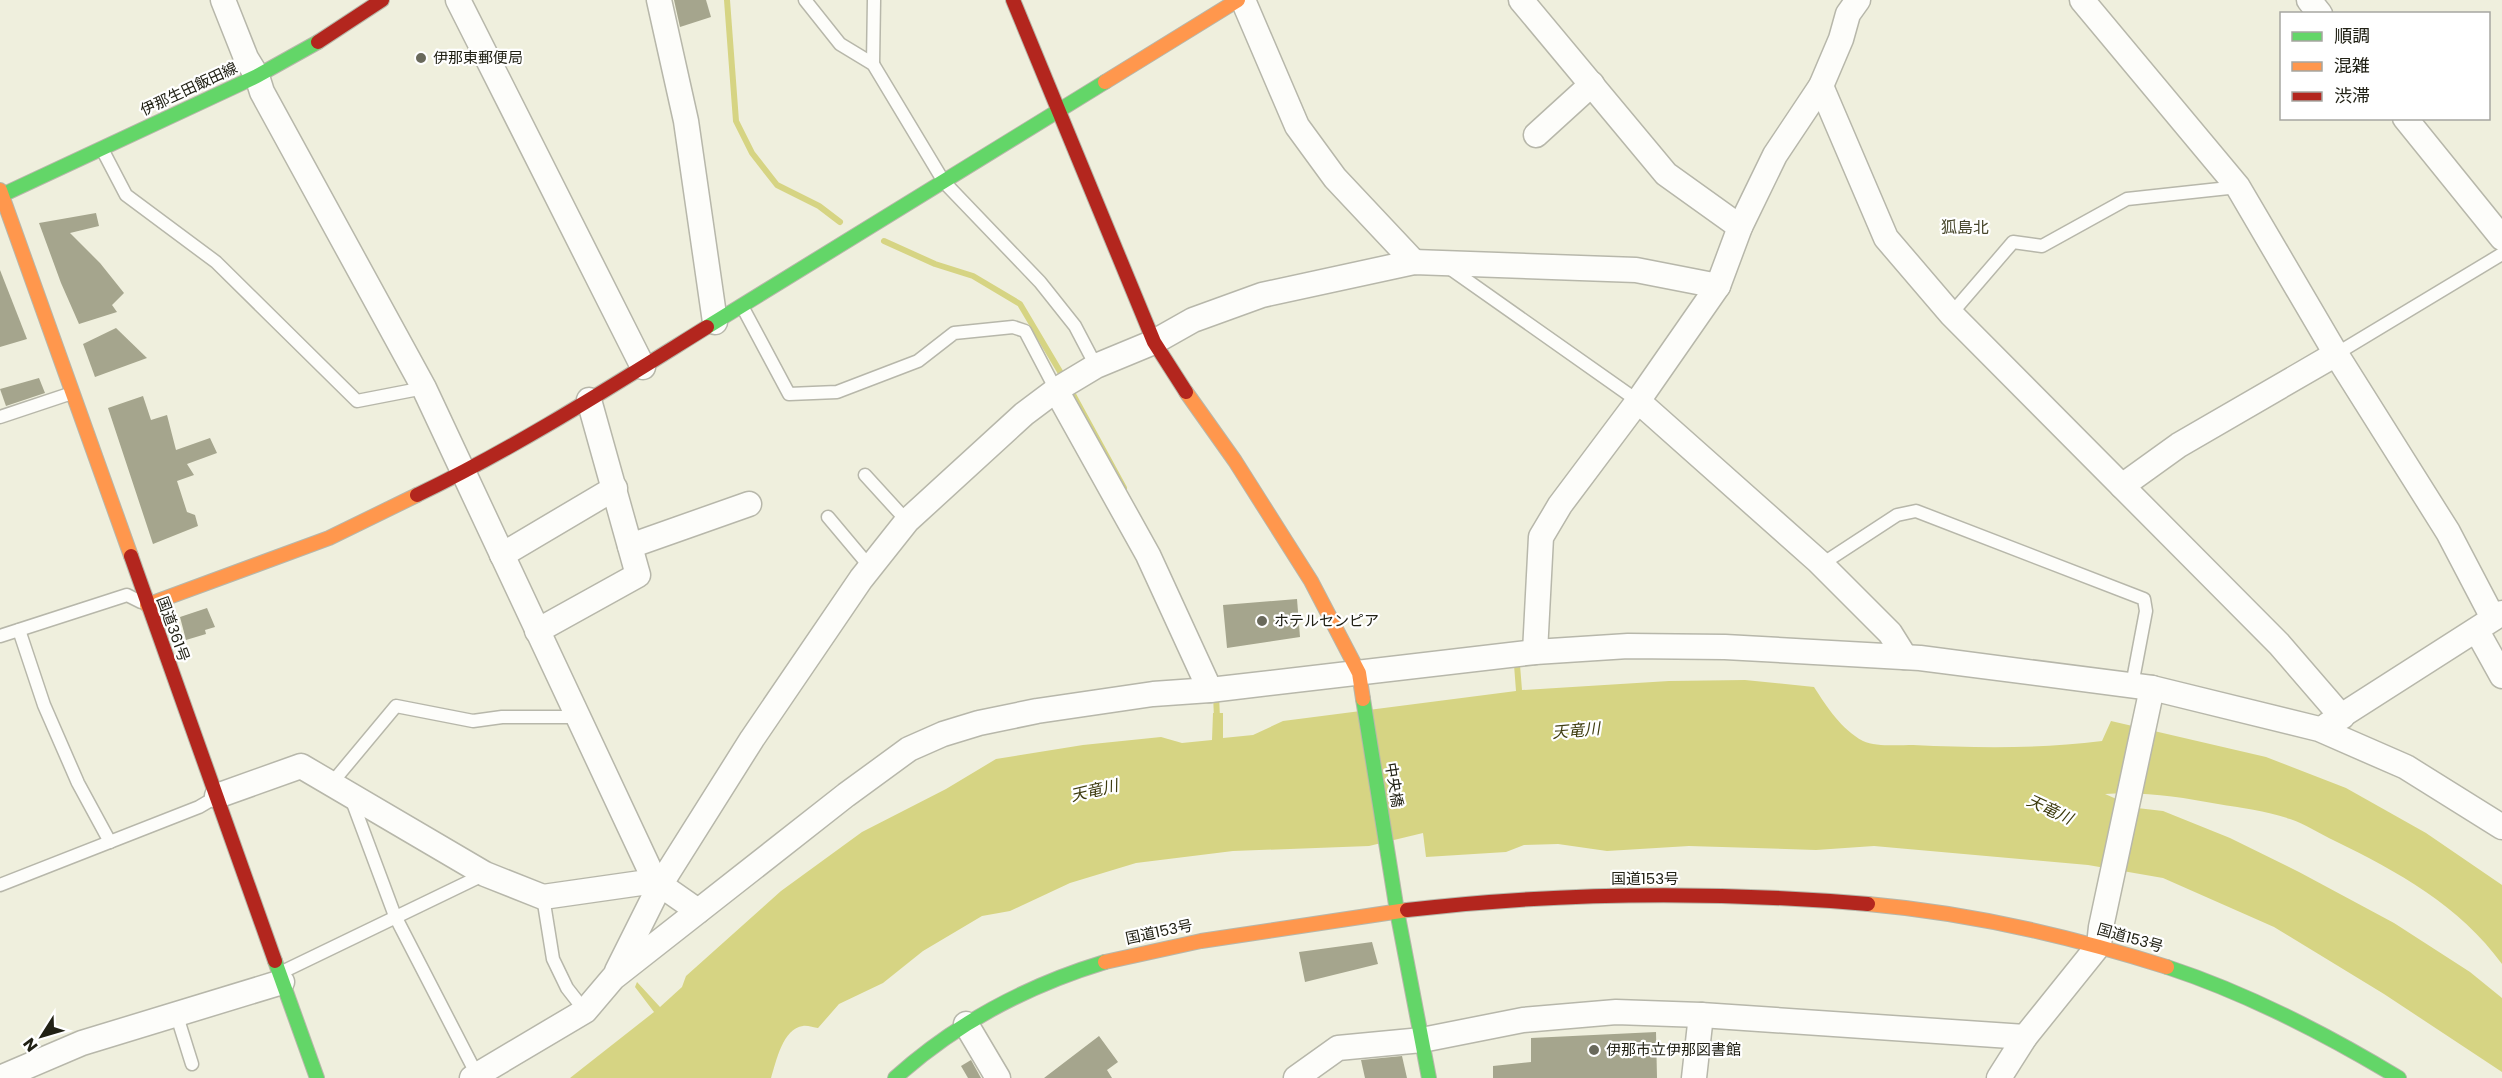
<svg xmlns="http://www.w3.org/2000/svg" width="2502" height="1078" font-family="Poppins,'Noto Sans JP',sans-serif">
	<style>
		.water { fill: #d6d483 }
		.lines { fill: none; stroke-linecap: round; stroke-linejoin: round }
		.stream { stroke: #d6d483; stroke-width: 6 }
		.building { fill: #a5a58d }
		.lane-casing { stroke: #b7b7aa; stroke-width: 15 }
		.street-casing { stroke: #b7b7aa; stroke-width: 27 }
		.fast-casing { stroke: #b7b7aa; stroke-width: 16 }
		.slow-casing { stroke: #b7b7aa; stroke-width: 16 }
		.jam-casing { stroke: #b7b7aa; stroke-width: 16 }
		.lane { stroke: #fdfdfa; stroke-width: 12 }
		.street { stroke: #fdfdfa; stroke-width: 24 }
		.fast { stroke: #63d668; stroke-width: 14 }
		.slow { stroke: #ff974d; stroke-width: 14 }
		.jam { stroke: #b3261e; stroke-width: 14 }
		.poi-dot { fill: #69695b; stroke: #fff; stroke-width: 2 }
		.labels { text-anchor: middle; stroke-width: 4.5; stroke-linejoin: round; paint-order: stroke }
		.poi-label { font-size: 15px; fill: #212115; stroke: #fff; text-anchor: start }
		.street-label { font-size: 15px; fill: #212115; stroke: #fff }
		.neighbourhood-label { font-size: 16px; fill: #47462b; stroke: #fff }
		.water-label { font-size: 16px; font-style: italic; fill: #3e3c0f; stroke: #fff }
	</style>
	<rect width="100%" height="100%" fill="#efefdd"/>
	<path class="water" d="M 1514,665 L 1520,665 L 1522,690 L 1669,681 L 1745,680 L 1814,687 C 1827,707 1841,729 1863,741 C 1876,747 1899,745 1913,745 C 1978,748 2038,749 2102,741 L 2111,721 L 2266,757 L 2346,788 L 2426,833 L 2502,885 L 2502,964 C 2460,906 2397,871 2335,841 C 2320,834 2305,824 2290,819 C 2267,811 2242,808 2218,804 C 2180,797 2143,791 2105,794 L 2137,808 L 2163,811 L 2230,838 L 2299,872 L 2394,923 L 2470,972 L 2502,998 L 2502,1072 L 2384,994 L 2274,927 L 2163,878 L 2088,865 L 1874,846 L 1816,850 L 1689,846 L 1607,851 L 1558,844 L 1524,845 L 1506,852 L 1426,857 L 1423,833 L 1369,846 L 1233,851 L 1136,863 L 1070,883 L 1010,911 L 982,916 L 923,951 L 883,983 L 839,1004 L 818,1028 C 814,1028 807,1025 803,1026 C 783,1028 776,1062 771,1078 L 570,1078 L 654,1012 L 635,987 L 637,982 L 660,1007 L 682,987 L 686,976 L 781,891 L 862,832 L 946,789 L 996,759 L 1083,745 L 1161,737 L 1182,743 L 1212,740 L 1213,713 L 1223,713 L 1223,738 L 1253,735 L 1283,721 L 1516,691 Z"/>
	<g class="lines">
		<g class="stream">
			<polyline points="727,0 736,121 752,153 777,185 819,206 840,222"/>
			<polyline points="884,241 935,264 973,276 1020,304 1065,380"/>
			<polyline points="1070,389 1124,488"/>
			<polyline points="1216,694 1217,719"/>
		</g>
	</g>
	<g class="building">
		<polygon points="674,0 706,0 711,17 680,27"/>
		<polygon points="96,213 99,226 70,233 100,263 124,293 112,305 117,312 79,324 61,283 39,223"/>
		<polygon points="0,270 27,339 0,347"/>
		<polygon points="116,328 147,358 95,377 83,344"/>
		<polygon points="39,378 45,393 6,406 0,389"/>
		<polygon points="143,396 151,420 167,415 176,450 210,438 217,453 187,464 194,475 177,481 187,512 195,515 198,526 153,544 108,408"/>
		<polygon points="1297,599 1300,637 1227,648 1223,605"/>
		<polygon points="207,608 215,627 205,630 206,634 186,640 180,617"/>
		<polygon points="1372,942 1378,964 1305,982 1299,952"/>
		<polygon points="1656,1032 1657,1078 1493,1078 1493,1066 1531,1062 1531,1038"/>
		<polygon points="1099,1036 1118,1062 1107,1070 1112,1078 1044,1078"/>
		<polygon points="1402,1056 1407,1078 1365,1078 1361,1060"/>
		<polygon points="971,1060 981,1078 968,1078 961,1066"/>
	</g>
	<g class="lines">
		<defs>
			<g id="lane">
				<polyline points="805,0 840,44 873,64 944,182 1040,282 1075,326 1096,366"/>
				<polyline points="873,64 874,0"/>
				<polyline points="102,149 126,195 216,262 357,401 424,388"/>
				<polyline points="1448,267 1638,401"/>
				<polyline points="743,308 789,394 837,392 918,361 954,333 1013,327 1025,331 1056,390"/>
				<polyline points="1951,314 2013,242 2042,246 2127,199 2238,187"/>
				<polyline points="2336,354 2502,254"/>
				<polyline points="0,417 72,393"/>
				<polyline points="865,475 907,521"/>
				<polyline points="828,517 870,567"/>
				<polyline points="1822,564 1897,515 1916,511 2144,599 2146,611 2132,685"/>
				<polyline points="19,630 44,705 78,783 110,842"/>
				<polyline points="0,636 127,595 141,602"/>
				<polyline points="331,784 396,706 473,721 502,717 578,717"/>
				<polyline points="351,798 395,916 477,1075"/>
				<polyline points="0,885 199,807 216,797"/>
				<polyline points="543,897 553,959 567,988 585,1011"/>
				<polyline points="280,973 485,874"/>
				<polyline points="176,1013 192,1064"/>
			</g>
			<g id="street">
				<polyline points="223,0 246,58 257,76 262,92 424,388 655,881 698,911"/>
				<polyline points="458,0 643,367"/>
				<polyline points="659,0 686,121 715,322"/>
				<polyline points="1243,0 1297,126 1335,178 1414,262"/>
				<polyline points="1521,0 1666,174 1740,227"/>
				<polyline points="2082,0 2238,187 2336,354 2448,532 2493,618"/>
				<polyline points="2309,0 2320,14"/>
				<polyline points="1821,86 1886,238 1951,314 2279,644 2342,717"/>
				<polyline points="2405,118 2502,238"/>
				<polyline points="1536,135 1592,84"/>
				<polyline points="1056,390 1148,555 1210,690"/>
				<polyline points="1638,401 1818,561 1890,633 1905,657"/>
				<polyline points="2122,486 2179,445 2336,354"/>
				<polyline points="630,546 749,504"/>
				<polyline points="502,555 615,488"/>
				<polyline points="537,631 638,575 589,400"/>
				<polyline points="2477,631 2502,676"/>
				<polyline points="1535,652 1541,537 1560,505 1638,401 1718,286 1740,227 1775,155 1821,86 1841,39 1848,14 1858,0"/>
				<polyline points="2327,725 2502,613"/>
				<polyline points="217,796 301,766 485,874 543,897 655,881"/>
				<polyline points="617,971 660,885 752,739 861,579 907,521 1024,414 1056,390 1096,366 1154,342 1193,320 1262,295 1414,262 1636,270 1718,286"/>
				<polyline points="966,1024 998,1078"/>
				<polyline points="0,1078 82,1043 282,982"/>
				<polyline points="472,1078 585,1011 613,978 846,795 909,749 943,734 979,723 1037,711 1153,694 1210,690 1535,652 1628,646 1725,647 1920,658 2152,688 2319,729 2406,767 2502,827"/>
				<polyline points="1296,1078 1338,1048 1422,1040 1523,1020 1616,1012 1701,1015 2025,1037"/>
				<polyline points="1694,1078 1701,1015"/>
				<polyline points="1999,1078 2025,1037 2099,945 2101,927 2152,688"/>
			</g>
			<g id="fast">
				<polyline points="0,196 257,76 318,42"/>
				<polyline points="707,327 1105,82"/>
				<polyline points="1363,699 1397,911 1429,1078"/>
				<polyline points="275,961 317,1078"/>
				<path d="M 2167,967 C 2249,994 2326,1034 2399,1078"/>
				<path d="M 895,1078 C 956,1023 1026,986 1105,962"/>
			</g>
			<g id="slow">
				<polyline points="1105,82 1238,0"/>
				<polyline points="0,190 131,556"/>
				<polyline points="1186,392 1235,461 1311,581 1359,673 1363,699"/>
				<polyline points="147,605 329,538 417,495"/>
				<path d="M 1868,904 C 1970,913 2070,936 2167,967"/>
				<polyline points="1105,962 1201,941 1407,910"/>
			</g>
			<g id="jam">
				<polyline points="1013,0 1154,342 1186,392"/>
				<polyline points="318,42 382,0"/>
				<path d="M 417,495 C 517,447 612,386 707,327"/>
				<polyline points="131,556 275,961"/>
				<path d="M 1407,910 C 1561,892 1714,891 1868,904"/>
			</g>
		</defs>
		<use href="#lane" class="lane-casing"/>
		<use href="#street" class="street-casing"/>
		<use href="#fast" class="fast-casing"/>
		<use href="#slow" class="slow-casing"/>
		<use href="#jam" class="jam-casing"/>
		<use href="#lane" class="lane"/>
		<use href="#street" class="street"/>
		<use href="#fast" class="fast"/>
		<use href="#slow" class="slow"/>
		<use href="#jam" class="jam"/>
	</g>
	<g class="poi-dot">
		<circle cx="421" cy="58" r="6"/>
		<circle cx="1262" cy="621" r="6"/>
		<circle cx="1594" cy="1050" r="6"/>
	</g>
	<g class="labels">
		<g class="poi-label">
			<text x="433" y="63">伊那東郵便局</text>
			<text x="1274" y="626">ホテルセンピア</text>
			<text x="1606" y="1055">伊那市立伊那図書館</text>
		</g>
		<g class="street-label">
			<text transform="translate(189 89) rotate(-25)" y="5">伊那生田飯田線</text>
			<text transform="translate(173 629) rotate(70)" y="5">国道361号</text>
			<text transform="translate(1394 785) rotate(81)" y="5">中央橋</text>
			<text x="1645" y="884">国道153号</text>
			<text transform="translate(1159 932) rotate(-12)" y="5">国道153号</text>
			<text transform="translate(2130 938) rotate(16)" y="5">国道153号</text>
		</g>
		<g class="neighbourhood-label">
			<text x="1965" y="233">狐島北</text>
		</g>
		<g class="water-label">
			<text transform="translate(1576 730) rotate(-5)" y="6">天竜川</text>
			<text transform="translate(1094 790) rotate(-13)" y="6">天竜川</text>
			<text transform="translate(2050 809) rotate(25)" y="6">天竜川</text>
		</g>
	</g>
	<rect x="2280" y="12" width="210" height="108" fill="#ffffff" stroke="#a6a6a1" stroke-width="1.5"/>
	<rect x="2292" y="32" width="30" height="9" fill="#63d668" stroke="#a6a6a1" stroke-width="1.5"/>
	<text x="2334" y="42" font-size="18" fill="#212115">順調</text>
	<rect x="2292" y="62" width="30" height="9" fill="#ff974d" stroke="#a6a6a1" stroke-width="1.5"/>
	<text x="2334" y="72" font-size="18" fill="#212115">混雑</text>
	<rect x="2292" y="92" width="30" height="9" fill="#b3261e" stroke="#a6a6a1" stroke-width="1.5"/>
	<text x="2334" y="102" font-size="18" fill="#212115">渋滞</text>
	<g transform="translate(42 1036) rotate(233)" stroke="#ffffff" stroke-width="4.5" paint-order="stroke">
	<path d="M0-4.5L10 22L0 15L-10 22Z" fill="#212115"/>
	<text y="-9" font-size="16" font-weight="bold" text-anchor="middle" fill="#212115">N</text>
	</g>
</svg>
